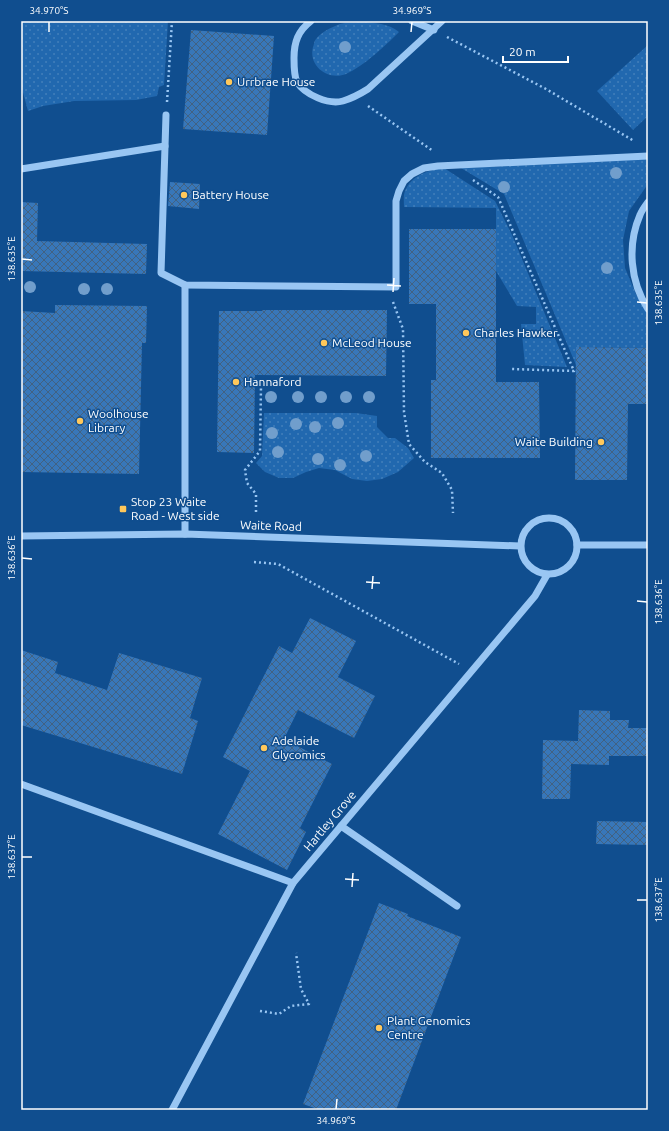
<svg xmlns="http://www.w3.org/2000/svg" width="669" height="1131" font-family="Ubuntu,sans-serif">
	<style>
		.grass { fill: url(#grass-dots) }
		.building { fill: url(#building-cross-hatch) }
		.lines { fill: none; stroke-linecap: round; stroke-linejoin: round }
		.path { stroke: #99c6f3; stroke-width: 2.5; stroke-dasharray: 2 3; stroke-linecap: butt }
		.minor { stroke: #99c6f3; stroke-width: 7 }
		.tree { fill: #719ecc }
		.ticks { fill: none; stroke: #fff; stroke-width: 1.5 }
		.poi-dot { fill: #ffc85b; stroke: #104e8f; stroke-width: 1.5 }
		.labels { text-anchor: middle; stroke-width: 3; stroke-linejoin: round; paint-order: stroke }
		.poi-label { font-size: 12px; fill: #fff; stroke: #104e8f; text-anchor: start }
		.street-label { font-size: 12px; fill: #fff; stroke: #104e8f }
		.neatline { fill: none; stroke: #fff; stroke-width: 1.5 }
		.ticks-label { font-size: 10px; text-anchor: middle; fill: #fff }
	</style>
	<defs>
		<pattern id="grass-dots" width="8" height="8" patternUnits="userSpaceOnUse"><rect width="8" height="8" fill="#2168af"/><path d="M2 2h.1M6 6h.1" fill="none" stroke="#427fbb" stroke-width="1.8" stroke-linecap="round"/></pattern>
		<pattern id="building-cross-hatch" width="8" height="8" patternUnits="userSpaceOnUse"><rect width="8" height="8" fill="#3877b9"/><path d="M0 0l8 8M0 8l8-8" fill="none" stroke="#426282"/></pattern>
	</defs>
	<rect width="100%" height="100%" fill="#104e8f"/>
	<g class="grass">
		<polygon points="21,21 168,21 164,85 159,87 157,96 136,100 74,101 43,106 28,111 21,85"/>
		<path d="M 361,22 C 375,23 388,23 399,32 C 385,46 364,66 346,74 C 328,81 308,66 313,47 C 314,45 314,41 316,39 C 321,32 332,27 340,24 C 346,22 354,23 361,22 Z"/>
		<polygon points="648,45 648,116 633,130 597,91"/>
		<polygon points="648,159 648,184 629,211 623,240 625,268 636,294 648,315 648,348 576,347 576,365 504,194 461,168"/>
		<path d="M 444,168 L 495,201 L 512,235 L 567,367 L 525,365 L 521,324 L 536,324 L 536,307 L 517,306 L 496,271 L 496,208 L 404,207 C 404,202 403,196 405,191 C 412,175 428,170 444,168 Z"/>
		<polygon points="264,413 356,413 377,416 377,427 388,438 395,438 408,448 414,458 398,472 382,479 367,481 352,479 335,470 319,468 306,472 293,478 279,478 265,472 256,463 262,456"/>
	</g>
	<g class="building">
		<polygon points="191,30 274,36 267,135 183,129"/>
		<polygon points="170,182 200,184 199,209 168,206"/>
		<polygon points="21,202 38,203 37,241 147,244 146,274 21,271"/>
		<polygon points="409,229 496,229 496,382 539,382 540,458 431,458 431,380 436,380 436,304 409,304"/>
		<polygon points="55,305 147,306 146,343 142,343 139,474 21,472 21,311 55,313"/>
		<polygon points="262,310 387,310 386,376 255,375 254,453 217,452 219,311 262,311"/>
		<polygon points="576,347 648,348 648,404 628,404 627,480 575,480"/>
		<polygon points="310,618 356,641 338,677 375,696 354,738 298,710 284,739 332,764 300,828 306,832 287,870 218,834 250,771 223,757 279,646 292,653"/>
		<polygon points="21,650 58,662 55,673 107,690 119,653 202,678 190,718 198,721 182,774 21,725"/>
		<polygon points="579,710 610,711 610,720 629,720 628,728 648,728 648,756 609,756 609,765 571,764 570,799 542,799 543,740 578,741"/>
		<polygon points="597,821 648,822 648,845 596,844"/>
		<polygon points="379,903 408,914 407,916 461,937 396,1110 320,1110 303,1104"/>
	</g>
	<g class="lines">
		<g class="path">
			<polyline points="447,37 546,89 634,141"/>
			<polyline points="167,102 172,21"/>
			<polyline points="368,106 433,151"/>
			<polyline points="473,180 498,197 574,371 511,369"/>
			<polyline points="393,302 403,329 404,412 409,444 425,462 442,473 452,490 453,513"/>
			<polyline points="256,512 256,494 247,483 245,470 260,451 261,386"/>
			<polyline points="254,562 278,564 459,664"/>
			<polyline points="260,1011 279,1014 291,1006 309,1004 301,989 296,953"/>
		</g>
		<g class="minor">
			<path d="M 311,21 C 298,31 294,42 294,58 C 294,65 294,76 297,82 C 305,95 329,105 343,101 C 353,98 360,94 368,89 L 442,21"/>
			<polyline points="412,21 434,30"/>
			<polyline points="166,115 161,273 185,285 396,287 396,201 399,191 404,181 412,174 424,168 438,166 648,156"/>
			<polyline points="21,169 165,146"/>
			<path d="M 648,202 C 645,206 642,210 640,215 C 627,245 630,282 648,309"/>
			<circle cx="549" cy="546" r="28"/>
			<polyline points="185,534 185,285"/>
			<polyline points="21,536 185,534 520,546"/>
			<polyline points="577,545 648,545"/>
			<polyline points="21,784 293,883"/>
			<polyline points="341,826 457,906"/>
			<polyline points="172,1110 293,883 535,596 547,575"/>
		</g>
	</g>
	<g class="tree">
		<circle cx="345" cy="47" r="6"/>
		<circle cx="616" cy="173" r="6"/>
		<circle cx="504" cy="187" r="6"/>
		<circle cx="607" cy="268" r="6"/>
		<circle cx="30" cy="287" r="6"/>
		<circle cx="84" cy="289" r="6"/>
		<circle cx="107" cy="289" r="6"/>
		<circle cx="271" cy="397" r="6"/>
		<circle cx="298" cy="397" r="6"/>
		<circle cx="321" cy="397" r="6"/>
		<circle cx="346" cy="397" r="6"/>
		<circle cx="369" cy="397" r="6"/>
		<circle cx="338" cy="423" r="6"/>
		<circle cx="296" cy="424" r="6"/>
		<circle cx="315" cy="427" r="6"/>
		<circle cx="272" cy="433" r="6"/>
		<circle cx="278" cy="452" r="6"/>
		<circle cx="366" cy="456" r="6"/>
		<circle cx="318" cy="459" r="6"/>
		<circle cx="340" cy="465" r="6"/>
	</g>
	<path class="ticks" d="M 49,32 L 49,22M 411,32 L 412,22M 22,259 L 32,260M 387,285 L 401,286M 393,292 L 394,278M 637,302 L 647,303M 22,558 L 32,559M 366,582 L 380,583M 372,589 L 373,576M 637,601 L 647,602M 22,857 L 32,857M 345,879 L 359,880M 352,887 L 353,873M 637,900 L 647,900M 336,1109 L 337,1099"/>
	<g class="poi-dot">
		<circle cx="229" cy="82" r="4"/>
		<circle cx="184" cy="195" r="4"/>
		<circle cx="466" cy="333" r="4"/>
		<circle cx="324" cy="343" r="4"/>
		<circle cx="236" cy="382" r="4"/>
		<circle cx="80" cy="421" r="4"/>
		<circle cx="601" cy="442" r="4"/>
		<rect x="119" y="505" width="8" height="8" rx="2"/>
		<circle cx="264" cy="748" r="4"/>
		<circle cx="379" cy="1028" r="4"/>
	</g>
	<g class="labels">
		<g class="poi-label">
			<text x="237" y="86">Urrbrae House</text>
			<text x="192" y="199">Battery House</text>
			<text x="474" y="337">Charles Hawker</text>
			<text x="332" y="347">McLeod House</text>
			<text x="244" y="386">Hannaford</text>
			<text x="88" y="418">Woolhouse<tspan x="88" dy="14">Library</tspan></text>
			<text x="593" y="446" text-anchor="end">Waite Building</text>
			<text x="131" y="506">Stop 23 Waite<tspan x="131" dy="14">Road - West side</tspan></text>
			<text x="272" y="745">Adelaide<tspan x="272" dy="14">Glycomics</tspan></text>
			<text x="387" y="1025">Plant Genomics<tspan x="387" dy="14">Centre</tspan></text>
		</g>
		<g class="street-label">
			<text transform="translate(271 526) rotate(2)" y="4">Waite Road</text>
			<text transform="translate(330 821) rotate(-50)" y="4">Hartley Grove</text>
		</g>
	</g>
	<rect width="669" height="1131" fill="none" stroke="#104e8f" stroke-width="44"/>
	<path d="M503 56v6h65v-6" fill="none" stroke="#ffffff" stroke-width="2"/>
	<text x="509" y="56" font-size="12" fill="#ffffff" stroke="#104e8f" stroke-width="3" paint-order="stroke">20 m</text>
	<rect x="22" y="22" width="625" height="1087" class="neatline"/>
	<g class="ticks-label">
		<text x="49" y="14">34.970°S</text>
		<text x="412" y="14">34.969°S</text>
		<text transform="translate(11 259) rotate(-90)" y="4">138.635°E</text>
		<text transform="translate(658 303) rotate(-90)" y="4">138.635°E</text>
		<text transform="translate(11 558) rotate(-90)" y="4">138.636°E</text>
		<text transform="translate(658 602) rotate(-90)" y="4">138.636°E</text>
		<text transform="translate(11 857) rotate(-90)" y="4">138.637°E</text>
		<text transform="translate(658 900) rotate(-90)" y="4">138.637°E</text>
		<text x="336" y="1124">34.969°S</text>
	</g>
</svg>
